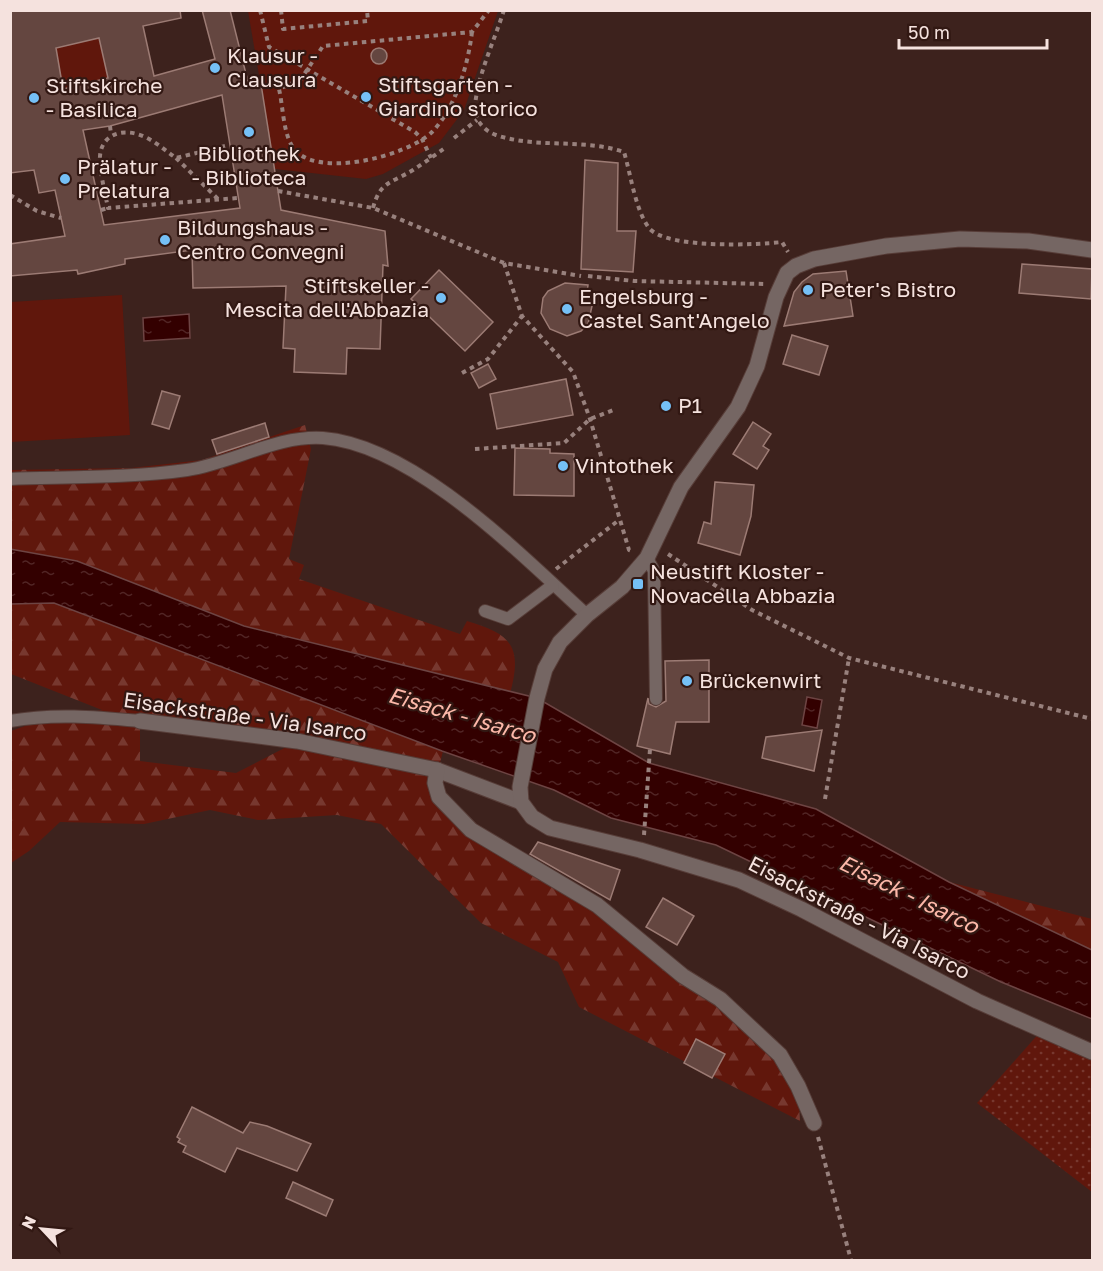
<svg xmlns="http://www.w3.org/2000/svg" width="1103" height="1271" font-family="'Golos Text',sans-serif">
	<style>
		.grass { fill: url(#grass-dots) }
		.forest { fill: url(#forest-firs); fill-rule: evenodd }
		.garden { fill: #60170c }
		.water { fill: url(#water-ripples); stroke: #6d4443; stroke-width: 1.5 }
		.building { fill: #644640; stroke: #9c7b74; stroke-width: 1.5; fill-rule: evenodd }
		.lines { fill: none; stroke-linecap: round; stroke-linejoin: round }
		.service-casing { stroke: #573d38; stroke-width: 14 }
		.minor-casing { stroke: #573d38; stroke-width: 17 }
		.tertiary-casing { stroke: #573d38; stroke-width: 17 }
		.path { stroke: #98817d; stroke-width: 4; stroke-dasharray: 4.5 4.5; stroke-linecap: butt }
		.service { stroke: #756663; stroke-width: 12 }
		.minor { stroke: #756663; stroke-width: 15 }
		.tertiary { stroke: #756663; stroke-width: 15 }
		.poi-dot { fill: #75c0f6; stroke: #321813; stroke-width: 2 }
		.labels { text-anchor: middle; stroke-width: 4.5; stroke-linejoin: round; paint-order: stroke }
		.poi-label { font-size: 21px; fill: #f5e2de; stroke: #321813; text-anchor: start }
		.street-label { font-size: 21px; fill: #f5e2de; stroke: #321813 }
		.water-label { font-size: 22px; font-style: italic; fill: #fdb8a9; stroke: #321813 }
	</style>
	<defs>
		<pattern id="grass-dots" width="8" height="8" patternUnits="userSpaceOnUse" patternTransform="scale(1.5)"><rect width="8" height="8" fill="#60170c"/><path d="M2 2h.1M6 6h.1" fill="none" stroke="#77382f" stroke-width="1.8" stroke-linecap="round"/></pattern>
		<pattern id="forest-firs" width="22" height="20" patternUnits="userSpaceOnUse" patternTransform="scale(1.5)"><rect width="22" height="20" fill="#60170c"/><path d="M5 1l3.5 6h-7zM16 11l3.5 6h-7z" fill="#77382f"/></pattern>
		<pattern id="water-ripples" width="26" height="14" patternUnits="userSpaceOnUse" patternTransform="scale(1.5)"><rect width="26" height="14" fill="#300"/><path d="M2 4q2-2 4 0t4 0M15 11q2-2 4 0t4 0" fill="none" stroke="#512525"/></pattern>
	</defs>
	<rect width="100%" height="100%" fill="#3d221d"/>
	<polygon class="grass" points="1041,1031 1092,1052 1092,1192 977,1103"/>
	<g class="forest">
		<path d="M 305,425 L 311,449 L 289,559 L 304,565 L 299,579 L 460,634 L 467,621 C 511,634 523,646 510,694 L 244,626 L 77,561 L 11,549 L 10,470 L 131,468 L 202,460 Z"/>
		<path d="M 54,603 L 443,751 L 435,783 L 471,830 L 597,905 L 720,999 L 798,1086 L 800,1121 L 579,1007 L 558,962 L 481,923 L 381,824 L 337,815 L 258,820 L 210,810 L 144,824 L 60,822 L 29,851 L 11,863 L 11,731 L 36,722 L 102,710 L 11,674 L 11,604 ZM 140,722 L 296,742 L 236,773 L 140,761 Z"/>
		<polygon points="949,882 1092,919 1092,950"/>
	</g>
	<g class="garden">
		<polygon points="248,11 248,10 498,11 464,110 439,143 383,174 366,179 275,169"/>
		<polygon points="99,38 108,78 63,89 56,48"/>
		<polygon points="122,295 130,435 11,442 11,302"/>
	</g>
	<g class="water">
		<polygon points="189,314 190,338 144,341 143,318"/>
		<polygon points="10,549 77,561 244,626 537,698 649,763 816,809 949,882 1092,950 1092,1019 1001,982 716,845 611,818 554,790 442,751 54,603 11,604"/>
		<polygon points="807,697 822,700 817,728 802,725"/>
	</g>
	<g class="building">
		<path d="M 10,10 L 180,10 L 181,18 L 143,26 L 154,76 L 215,59 L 202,10 L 230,10 L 249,86 L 261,84 L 281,210 L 385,231 L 388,266 L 383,265 L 380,349 L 347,348 L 346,374 L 294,372 L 295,349 L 283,348 L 286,286 L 193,288 L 192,250 L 125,259 L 125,264 L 78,274 L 77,270 L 10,276 L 10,244 L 65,236 L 55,190 L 39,193 L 34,170 L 10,173 ZM 99,38 L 108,78 L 63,89 L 56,48 ZM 222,95 L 240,208 L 104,225 L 83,130 L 110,126 Z"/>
		<circle cx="379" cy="56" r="8"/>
		<polygon points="585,160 618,163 617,231 636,231 633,272 581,269"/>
		<polygon points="1022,264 1092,269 1091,299 1019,293"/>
		<polygon points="439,270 493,322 465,351 411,299"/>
		<polygon points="846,271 853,316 784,326 794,292 802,282 813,274"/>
		<polygon points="565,283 588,285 587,293 592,306 588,324 581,331 567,336 550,329 541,313 543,298 548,291"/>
		<polygon points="792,335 828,346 819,375 783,364"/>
		<polygon points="488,364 496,379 479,388 471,373"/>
		<polygon points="566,379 573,415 497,429 490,394"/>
		<polygon points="162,391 180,396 169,429 152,424"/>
		<polygon points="753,422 771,434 763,446 769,450 757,469 733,454"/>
		<polygon points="265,423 269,437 217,454 212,440"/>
		<polygon points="515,448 550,449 550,453 574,454 574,496 514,495"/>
		<polygon points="715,482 754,485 751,516 740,555 698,543 704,522 711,524"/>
		<polygon points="709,660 709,722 676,722 670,754 637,746 648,698 649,704 656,707 666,701 665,661"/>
		<polygon points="822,730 814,771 762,758 766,737"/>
		<polygon points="538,842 620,870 610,900 530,854"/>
		<polygon points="663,898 694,916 677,945 646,927"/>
		<polygon points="696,1039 725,1054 712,1078 684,1063"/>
		<polygon points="192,1107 243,1133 250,1122 267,1126 311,1144 297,1171 237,1148 225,1172 183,1152 186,1146 178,1142 180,1139 177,1137"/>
		<polygon points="293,1182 333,1200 326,1216 286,1198"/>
	</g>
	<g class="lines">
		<defs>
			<g id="service">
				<path d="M 10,479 C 69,477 129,478 187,470 C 233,463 277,435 323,438 C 414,445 522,556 587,615"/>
				<polyline points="647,558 654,571 656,699"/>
				<polyline points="485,611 508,619 553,585"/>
				<path d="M 10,721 C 54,713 96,717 140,721"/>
			</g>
			<g id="minor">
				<polyline points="140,721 297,741 437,770 521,802"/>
				<polyline points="437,770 435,783 439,797 471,830 597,905 683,976 720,999 780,1055 798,1086 814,1123"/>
			</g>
			<polyline id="tertiary" points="1092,250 1028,241 960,239 886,246 814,259 796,266 787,273 776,297 757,366 738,407 681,487 647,558 622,587 587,615 560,642 545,669 537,698 520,787 521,802 532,817 550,828 640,850 739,880 801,909 977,1001 1092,1052"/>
		</defs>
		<use href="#service" class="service-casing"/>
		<use href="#minor" class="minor-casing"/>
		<use href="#tertiary" class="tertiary-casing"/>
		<g class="path">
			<polyline points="260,10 269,47 415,132 422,139 431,158"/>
			<polyline points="281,10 283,29 368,21 367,10"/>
			<path d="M 504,10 C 495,39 476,79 475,108 C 475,120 484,131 496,135 C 537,149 583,138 624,152 C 631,175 635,209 649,228 C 666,249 756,245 782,242 L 788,252"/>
			<path d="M 472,32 C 468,65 456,107 432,132 C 408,156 313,181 292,146 C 283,131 283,106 279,89 L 301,79 L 323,46 L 472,32 L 489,10"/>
			<polyline points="110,126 111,134"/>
			<polyline points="454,138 477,120"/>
			<path d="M 225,146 L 176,158 C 166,151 156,142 145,137 C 122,126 98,135 100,162 C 101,177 105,193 108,208 L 238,198"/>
			<polyline points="176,158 219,200"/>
			<polyline points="278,191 373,208 504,263 581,276"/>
			<polyline points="10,195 37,211 61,218"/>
			<path d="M 373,208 C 380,181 392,183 413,170 C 424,163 435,155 445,148"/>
			<polyline points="101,210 108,208"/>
			<polyline points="504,263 522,316 573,372 590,419 629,550 632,551"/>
			<polyline points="588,276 634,281 765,284"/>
			<polyline points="462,373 488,359 522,316"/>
			<polyline points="475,449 564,443 590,419 616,409"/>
			<polyline points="668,554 752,610 849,658 1092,719"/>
			<polyline points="556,569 619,520"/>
			<polyline points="825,799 849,658"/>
			<polyline points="644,835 650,749"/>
			<polyline points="818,1137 851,1260"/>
		</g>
		<use href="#service" class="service"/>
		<use href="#minor" class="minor"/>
		<use href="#tertiary" class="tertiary"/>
	</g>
	<g class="poi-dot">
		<circle cx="215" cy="68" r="6"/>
		<circle cx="366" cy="97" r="6"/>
		<circle cx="34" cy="98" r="6"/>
		<circle cx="249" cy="132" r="6"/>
		<circle cx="65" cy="179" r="6"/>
		<circle cx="165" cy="240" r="6"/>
		<circle cx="808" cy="290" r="6"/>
		<circle cx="441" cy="298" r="6"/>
		<circle cx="567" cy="309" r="6"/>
		<circle cx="666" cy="406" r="6"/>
		<circle cx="563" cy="466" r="6"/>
		<rect x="632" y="578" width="12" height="12" rx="3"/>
		<circle cx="687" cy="681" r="6"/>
	</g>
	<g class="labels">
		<g class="poi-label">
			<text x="227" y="63">Klausur -<tspan x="227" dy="24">Clausura</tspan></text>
			<text x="378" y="92">Stiftsgarten -<tspan x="378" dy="24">Giardino storico</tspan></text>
			<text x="46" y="93">Stiftskirche<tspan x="46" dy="24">- Basilica</tspan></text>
			<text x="249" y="161" text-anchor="middle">Bibliothek<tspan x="249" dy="24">- Biblioteca</tspan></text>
			<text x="77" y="174">Prälatur -<tspan x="77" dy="24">Prelatura</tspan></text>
			<text x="177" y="235">Bildungshaus -<tspan x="177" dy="24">Centro Convegni</tspan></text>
			<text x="429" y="293" text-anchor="end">Stiftskeller -<tspan x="429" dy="24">Mescita dell'Abbazia</tspan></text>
			<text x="820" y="297">Peter's Bistro</text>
			<text x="579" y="304">Engelsburg -<tspan x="579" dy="24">Castel Sant'Angelo</tspan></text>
			<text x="678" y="413">P1</text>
			<text x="575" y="473">Vintothek</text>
			<text x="650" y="579">Neustift Kloster -<tspan x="650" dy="24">Novacella Abbazia</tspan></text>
			<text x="699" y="688">Brückenwirt</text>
		</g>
		<g class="street-label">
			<text transform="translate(245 717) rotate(8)" y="7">Eisackstraße - Via Isarco</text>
			<text transform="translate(859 918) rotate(27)" y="7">Eisackstraße - Via Isarco</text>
		</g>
		<g class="water-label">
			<text transform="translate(462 715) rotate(16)" y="8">Eisack - Isarco</text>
			<text transform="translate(909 894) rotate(26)" y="8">Eisack - Isarco</text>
		</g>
	</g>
	<rect width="1103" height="1271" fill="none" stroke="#f5e2de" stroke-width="24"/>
	<g transform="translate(42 1229) rotate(296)" stroke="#321813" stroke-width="4.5" paint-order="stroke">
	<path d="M0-4.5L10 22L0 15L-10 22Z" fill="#f5e2de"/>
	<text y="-9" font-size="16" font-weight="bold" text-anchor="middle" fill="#f5e2de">N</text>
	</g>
	<path d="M899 39v9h148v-9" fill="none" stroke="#f5e2de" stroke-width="3"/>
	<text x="908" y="39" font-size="18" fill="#f5e2de" stroke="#321813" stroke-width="4.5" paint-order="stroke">50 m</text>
</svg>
